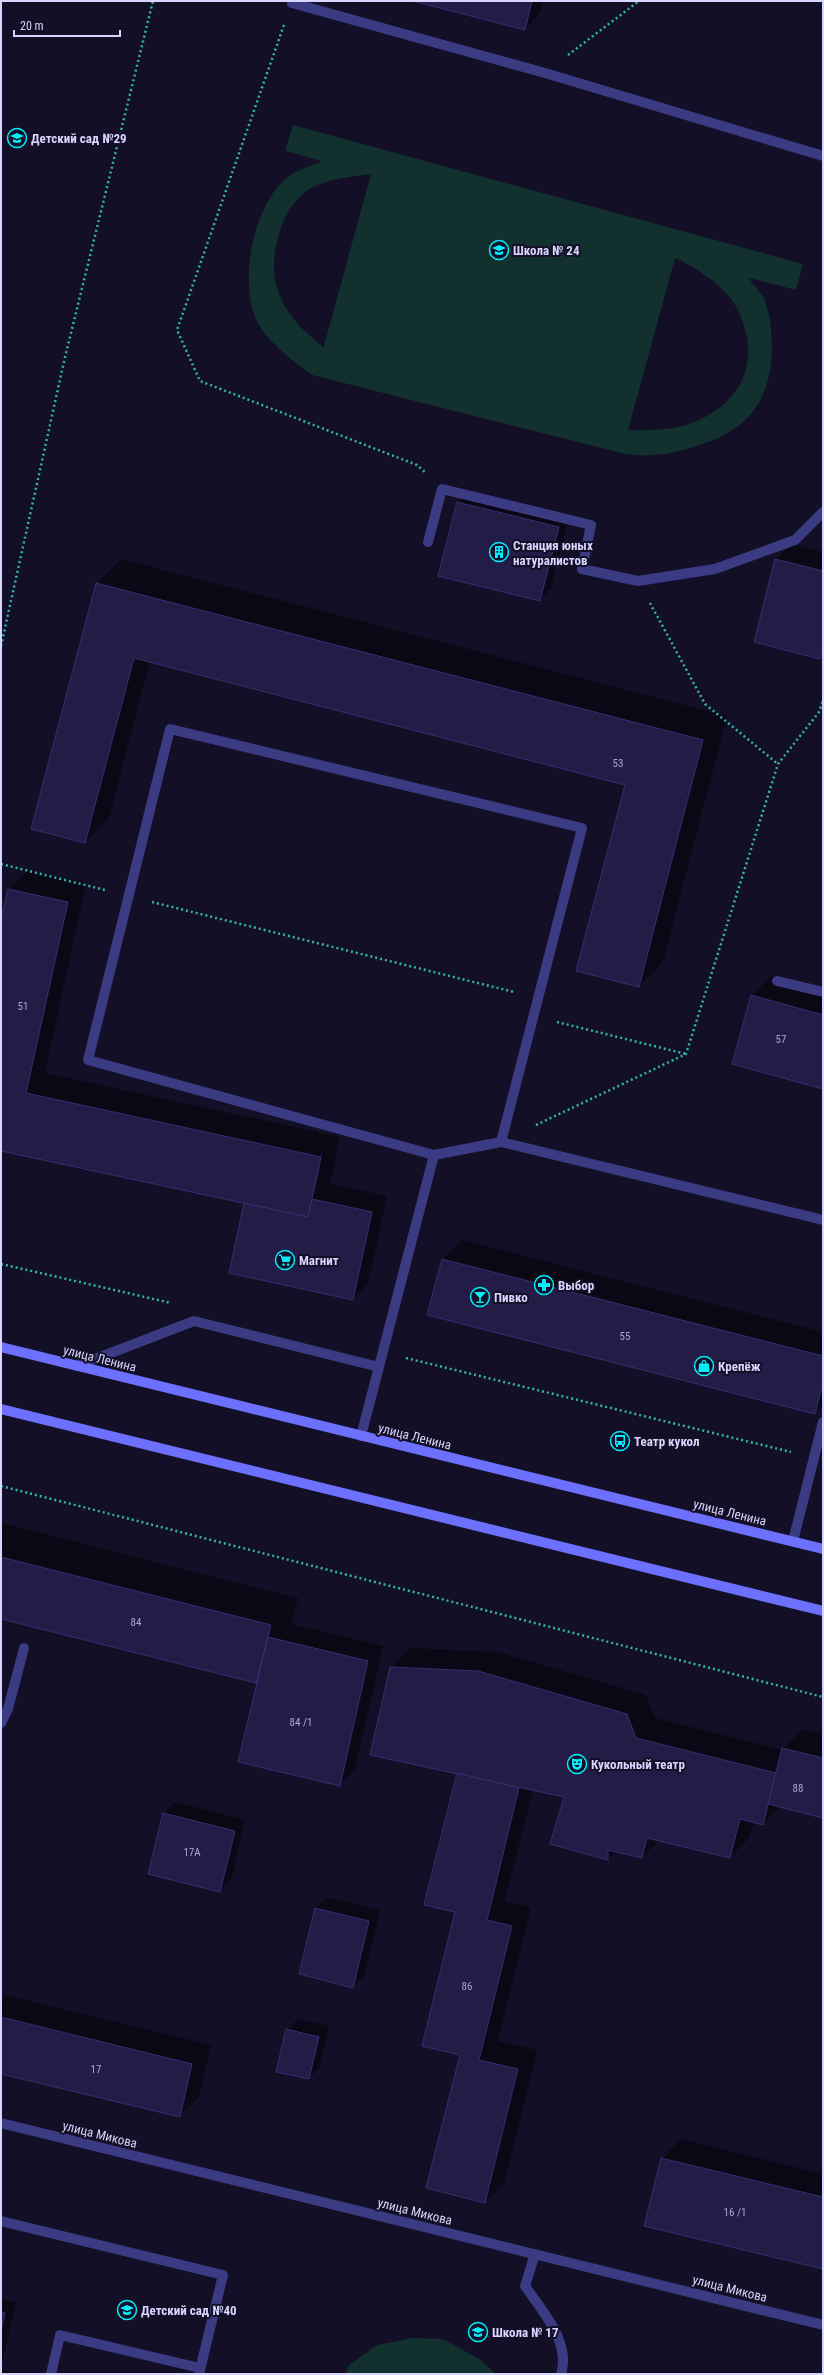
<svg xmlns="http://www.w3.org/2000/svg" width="824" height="2375" font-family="'Roboto Condensed',sans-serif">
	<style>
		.green { fill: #12302d; fill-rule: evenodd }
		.shadow { fill: #0007; fill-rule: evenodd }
		.building { fill: #221c46; stroke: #382e72 }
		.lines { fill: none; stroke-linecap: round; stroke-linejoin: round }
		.path { stroke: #31b6a8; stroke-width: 2.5; stroke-dasharray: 2 3; stroke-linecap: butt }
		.service { stroke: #3b3b84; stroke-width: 10 }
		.minor { stroke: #3b3b84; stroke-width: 10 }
		.secondary { stroke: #6d70fd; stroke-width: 10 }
		.labels { text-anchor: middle; stroke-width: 4; stroke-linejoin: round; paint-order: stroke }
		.number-label { font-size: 11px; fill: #aaa7d0 }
		.poi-label { font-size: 13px; font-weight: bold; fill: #d8d5fe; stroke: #120f26; text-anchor: start }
		.street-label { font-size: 13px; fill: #d8d5fe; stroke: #120f26 }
	</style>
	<rect width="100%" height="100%" fill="#120f26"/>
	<g class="green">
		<path d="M 293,125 L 803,264 L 796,290 L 749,278 C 754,286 762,293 765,301 C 771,317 772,336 772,352 C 769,406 744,433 693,447 C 668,455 647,458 621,453 L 312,375 C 293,361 264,340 255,317 C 240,279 253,211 282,182 C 293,171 308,167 322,161 L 285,151 ZM 371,174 L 324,346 L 324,347 C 285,318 265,286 278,237 C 282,222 291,203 304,193 C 321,179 350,177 371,174 ZM 675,258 C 696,268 716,280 731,299 C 736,305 739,313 742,320 C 760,365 738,405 694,422 C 673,431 650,430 628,430 Z"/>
		<polygon points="412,2338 443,2339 479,2359 496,2374 346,2374 348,2366 377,2345"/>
	</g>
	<g class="shadow">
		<polygon points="417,1 543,1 540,13 525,29"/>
		<polygon points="469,492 569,517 551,589 540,600 458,502"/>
		<polygon points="791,544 823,552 823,654 820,658 775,560"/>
		<polygon points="121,559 727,716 663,962 639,986 626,784 150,661 109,818 85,842 32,828 97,583"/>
		<path d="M 28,870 L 86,883 L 45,1073 L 340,1137 L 330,1184 L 387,1196 L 368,1284 L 352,1299 L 246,1203 L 1,1150 L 1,924 L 8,890 ZM 321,1151 L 323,1152 L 314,1195 L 312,1195 Z"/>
		<polygon points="772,976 823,990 823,1088 733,1063 752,995"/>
		<polygon points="462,1240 823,1332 823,1404 814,1413 443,1259"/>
		<polygon points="1,1523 298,1598 291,1624 383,1646 355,1769 339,1785 259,1679 256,1682 1,1618"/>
		<polygon points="410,1648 498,1652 646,1695 655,1718 783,1750 803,1729 823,1734 823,1817 780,1806 763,1824 754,1821 749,1838 730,1857 659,1840 642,1857 616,1851 608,1859 551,1844 565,1796 533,1790 505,1901 531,1907 498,2041 537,2050 504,2183 485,2202 461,2054 456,1911 458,1772 391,1668"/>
		<polygon points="175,1802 245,1820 231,1880 220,1890 164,1813"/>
		<polygon points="327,1897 380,1910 364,1976 353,1986 300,1973 316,1908"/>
		<polygon points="1,1994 211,2045 199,2097 179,2116 1,2073"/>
		<polygon points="298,2019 329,2026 320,2067 309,2078 287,2030"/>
		<polygon points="681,2139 823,2174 823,2268 662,2159"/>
		<polygon points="1,2299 16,2303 1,2366"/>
		<polygon points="1,2370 21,2374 1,2374"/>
	</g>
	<g class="building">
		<polygon points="413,1 532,1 525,30"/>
		<polygon points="457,502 559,527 540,601 438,576"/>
		<polygon points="775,559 823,571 823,647 820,659 754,642"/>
		<polygon points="96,583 703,740 639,987 576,971 625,785 134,658 85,843 31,829"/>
		<polygon points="8,889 68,902 26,1093 321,1157 308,1217 1,1151 1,919"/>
		<polygon points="751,995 823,1015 823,1089 732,1064"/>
		<polygon points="312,1199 372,1212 353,1300 229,1273 244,1203 308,1217"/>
		<polygon points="442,1259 823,1356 823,1382 815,1414 427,1315"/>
		<polygon points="1,1557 271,1625 256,1683 1,1619"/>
		<polygon points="268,1637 368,1661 340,1786 238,1762"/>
		<polygon points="390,1667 478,1671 627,1714 636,1738 776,1773 763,1825 740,1819 730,1858 647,1838 642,1858 608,1850 608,1860 550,1844 564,1797 370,1755"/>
		<polygon points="782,1748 823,1758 823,1818 768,1804"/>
		<polygon points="457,1773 519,1788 487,1920 512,1926 479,2060 518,2069 485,2203 426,2188 460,2055 422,2046 455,1912 424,1905"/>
		<polygon points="163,1813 235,1831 220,1892 148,1874"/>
		<polygon points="315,1908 369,1921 353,1988 299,1974"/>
		<polygon points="1,2017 192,2064 180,2117 1,2074"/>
		<polygon points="286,2029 319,2037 309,2079 276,2072"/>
		<polygon points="661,2158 823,2197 823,2269 644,2226"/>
		<polygon points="1,2312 5,2313 1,2332"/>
	</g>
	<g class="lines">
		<g class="path">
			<polyline points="284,25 177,330 200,381 417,465 426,473"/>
			<polyline points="568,55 639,1"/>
			<polyline points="650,603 705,704 778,764"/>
			<polyline points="1,646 65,357 153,1"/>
			<polyline points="1,864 105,890"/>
			<polyline points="152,902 514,992"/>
			<polyline points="557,1022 686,1054"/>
			<polyline points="536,1125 686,1054 778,764 819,712 823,700"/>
			<polyline points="1,1264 171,1303"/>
			<polyline points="406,1358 791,1452"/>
			<polyline points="1,1486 823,1697"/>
		</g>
		<g class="service">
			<polyline points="292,1 292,3 545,73 823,156"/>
			<polyline points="428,542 442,489 591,525 582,569 638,581 715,569 795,540 823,512"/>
			<polyline points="777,981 823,992"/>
			<polyline points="434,1155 88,1060 170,729 582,828 501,1142"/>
			<polyline points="77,1366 194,1321 379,1367"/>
			<polyline points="361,1436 434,1155 501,1142 823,1220"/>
			<polyline points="793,1541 823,1422"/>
			<polyline points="1,1723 8,1709 24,1648"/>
			<polyline points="1,2221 223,2275 199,2374"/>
			<path d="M 535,2254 L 525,2286 C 542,2311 571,2342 561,2374"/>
			<polyline points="51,2374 60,2335 200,2368"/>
		</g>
		<polyline class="minor" points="1,2123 823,2325"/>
		<g class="secondary">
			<polyline points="1,1347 823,1549"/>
			<polyline points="1,1409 823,1611"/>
		</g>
	</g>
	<defs>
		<symbol id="school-ring" viewBox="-11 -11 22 22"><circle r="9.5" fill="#120f26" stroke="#04edfb" stroke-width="1.5"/><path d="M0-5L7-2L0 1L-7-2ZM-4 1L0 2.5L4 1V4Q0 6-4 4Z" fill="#04edfb"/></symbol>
		<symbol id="building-ring" viewBox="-11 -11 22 22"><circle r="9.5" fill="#120f26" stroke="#04edfb" stroke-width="1.5"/><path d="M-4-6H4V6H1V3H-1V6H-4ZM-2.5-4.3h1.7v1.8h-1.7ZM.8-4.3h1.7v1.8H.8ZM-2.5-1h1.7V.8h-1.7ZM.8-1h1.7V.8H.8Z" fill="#04edfb"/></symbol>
		<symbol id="supermarket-ring" viewBox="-11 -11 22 22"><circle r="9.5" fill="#120f26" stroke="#04edfb" stroke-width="1.5"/><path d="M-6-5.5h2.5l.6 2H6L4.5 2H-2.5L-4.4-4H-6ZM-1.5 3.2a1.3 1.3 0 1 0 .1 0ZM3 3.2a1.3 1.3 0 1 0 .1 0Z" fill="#04edfb"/></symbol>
		<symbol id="pharmacy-ring" viewBox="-11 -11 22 22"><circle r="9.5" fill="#120f26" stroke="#04edfb" stroke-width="1.5"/><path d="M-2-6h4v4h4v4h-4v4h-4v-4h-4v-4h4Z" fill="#04edfb"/></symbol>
		<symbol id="bar-ring" viewBox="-11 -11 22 22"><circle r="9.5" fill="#120f26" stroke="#04edfb" stroke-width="1.5"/><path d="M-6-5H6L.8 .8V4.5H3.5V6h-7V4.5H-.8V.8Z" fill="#04edfb"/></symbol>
		<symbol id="shop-ring" viewBox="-11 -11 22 22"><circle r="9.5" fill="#120f26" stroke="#04edfb" stroke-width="1.5"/><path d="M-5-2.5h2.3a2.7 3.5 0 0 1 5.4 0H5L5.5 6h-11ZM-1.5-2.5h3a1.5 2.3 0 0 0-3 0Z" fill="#04edfb"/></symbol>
		<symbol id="bus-ring" viewBox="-11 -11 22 22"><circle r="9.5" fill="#120f26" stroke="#04edfb" stroke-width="1.5"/><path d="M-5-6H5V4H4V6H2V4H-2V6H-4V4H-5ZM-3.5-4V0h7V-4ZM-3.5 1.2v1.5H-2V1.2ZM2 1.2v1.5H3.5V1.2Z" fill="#04edfb"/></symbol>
		<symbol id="theatre-ring" viewBox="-11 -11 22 22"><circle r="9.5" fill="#120f26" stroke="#04edfb" stroke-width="1.5"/><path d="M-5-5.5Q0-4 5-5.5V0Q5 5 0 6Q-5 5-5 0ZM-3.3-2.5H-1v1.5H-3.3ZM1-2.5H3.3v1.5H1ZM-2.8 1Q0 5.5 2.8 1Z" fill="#04edfb"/></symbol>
	</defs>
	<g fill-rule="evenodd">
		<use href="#school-ring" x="6" y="127" width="22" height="22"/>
		<use href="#school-ring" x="488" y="239" width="22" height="22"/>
		<use href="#building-ring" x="488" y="541" width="22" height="22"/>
		<use href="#supermarket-ring" x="274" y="1249" width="22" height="22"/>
		<use href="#pharmacy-ring" x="533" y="1274" width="22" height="22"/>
		<use href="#bar-ring" x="469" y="1286" width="22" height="22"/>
		<use href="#shop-ring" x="693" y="1355" width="22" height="22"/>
		<use href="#bus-ring" x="609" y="1430" width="22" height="22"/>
		<use href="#theatre-ring" x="566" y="1753" width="22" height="22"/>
		<use href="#school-ring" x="116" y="2299" width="22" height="22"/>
		<use href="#school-ring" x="467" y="2321" width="22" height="22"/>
	</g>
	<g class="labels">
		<g class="number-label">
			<text x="618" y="767">53</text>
			<text x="23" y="1010">51</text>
			<text x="781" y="1043">57</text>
			<text x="625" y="1340">55</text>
			<text x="136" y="1626">84</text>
			<text x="301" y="1726">84 /1</text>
			<text x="798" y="1792">88</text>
			<text x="192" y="1856">17А</text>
			<text x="467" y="1990">86</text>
			<text x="96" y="2073">17</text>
			<text x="735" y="2216">16 /1</text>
		</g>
		<g class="poi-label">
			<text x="31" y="143">Детский сад №29</text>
			<text x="513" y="255">Школа № 24</text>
			<text x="513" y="550">Станция юных<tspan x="513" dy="15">натуралистов</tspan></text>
			<text x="299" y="1265">Магнит</text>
			<text x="558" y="1290">Выбор</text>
			<text x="494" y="1302">Пивко</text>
			<text x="718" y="1371">Крепёж</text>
			<text x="634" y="1446">Театр кукол</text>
			<text x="591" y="1769">Кукольный театр</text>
			<text x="141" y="2315">Детский сад №40</text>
			<text x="492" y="2337">Школа № 17</text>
		</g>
		<g class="street-label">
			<text transform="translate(100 1358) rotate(14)" y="5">улица Ленина</text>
			<text transform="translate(415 1436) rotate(14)" y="5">улица Ленина</text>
			<text transform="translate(730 1512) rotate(14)" y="5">улица Ленина</text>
			<text transform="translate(100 2134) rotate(14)" y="5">улица Микова</text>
			<text transform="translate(415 2211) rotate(14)" y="5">улица Микова</text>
			<text transform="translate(730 2288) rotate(14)" y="5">улица Микова</text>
		</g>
	</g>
	<rect width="824" height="2375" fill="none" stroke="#d8d5fe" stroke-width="4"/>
	<path d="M14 30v6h106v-6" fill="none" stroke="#d8d5fe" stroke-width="2"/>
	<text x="20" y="30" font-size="12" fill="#d8d5fe" stroke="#120f26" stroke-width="3" paint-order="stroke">20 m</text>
</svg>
